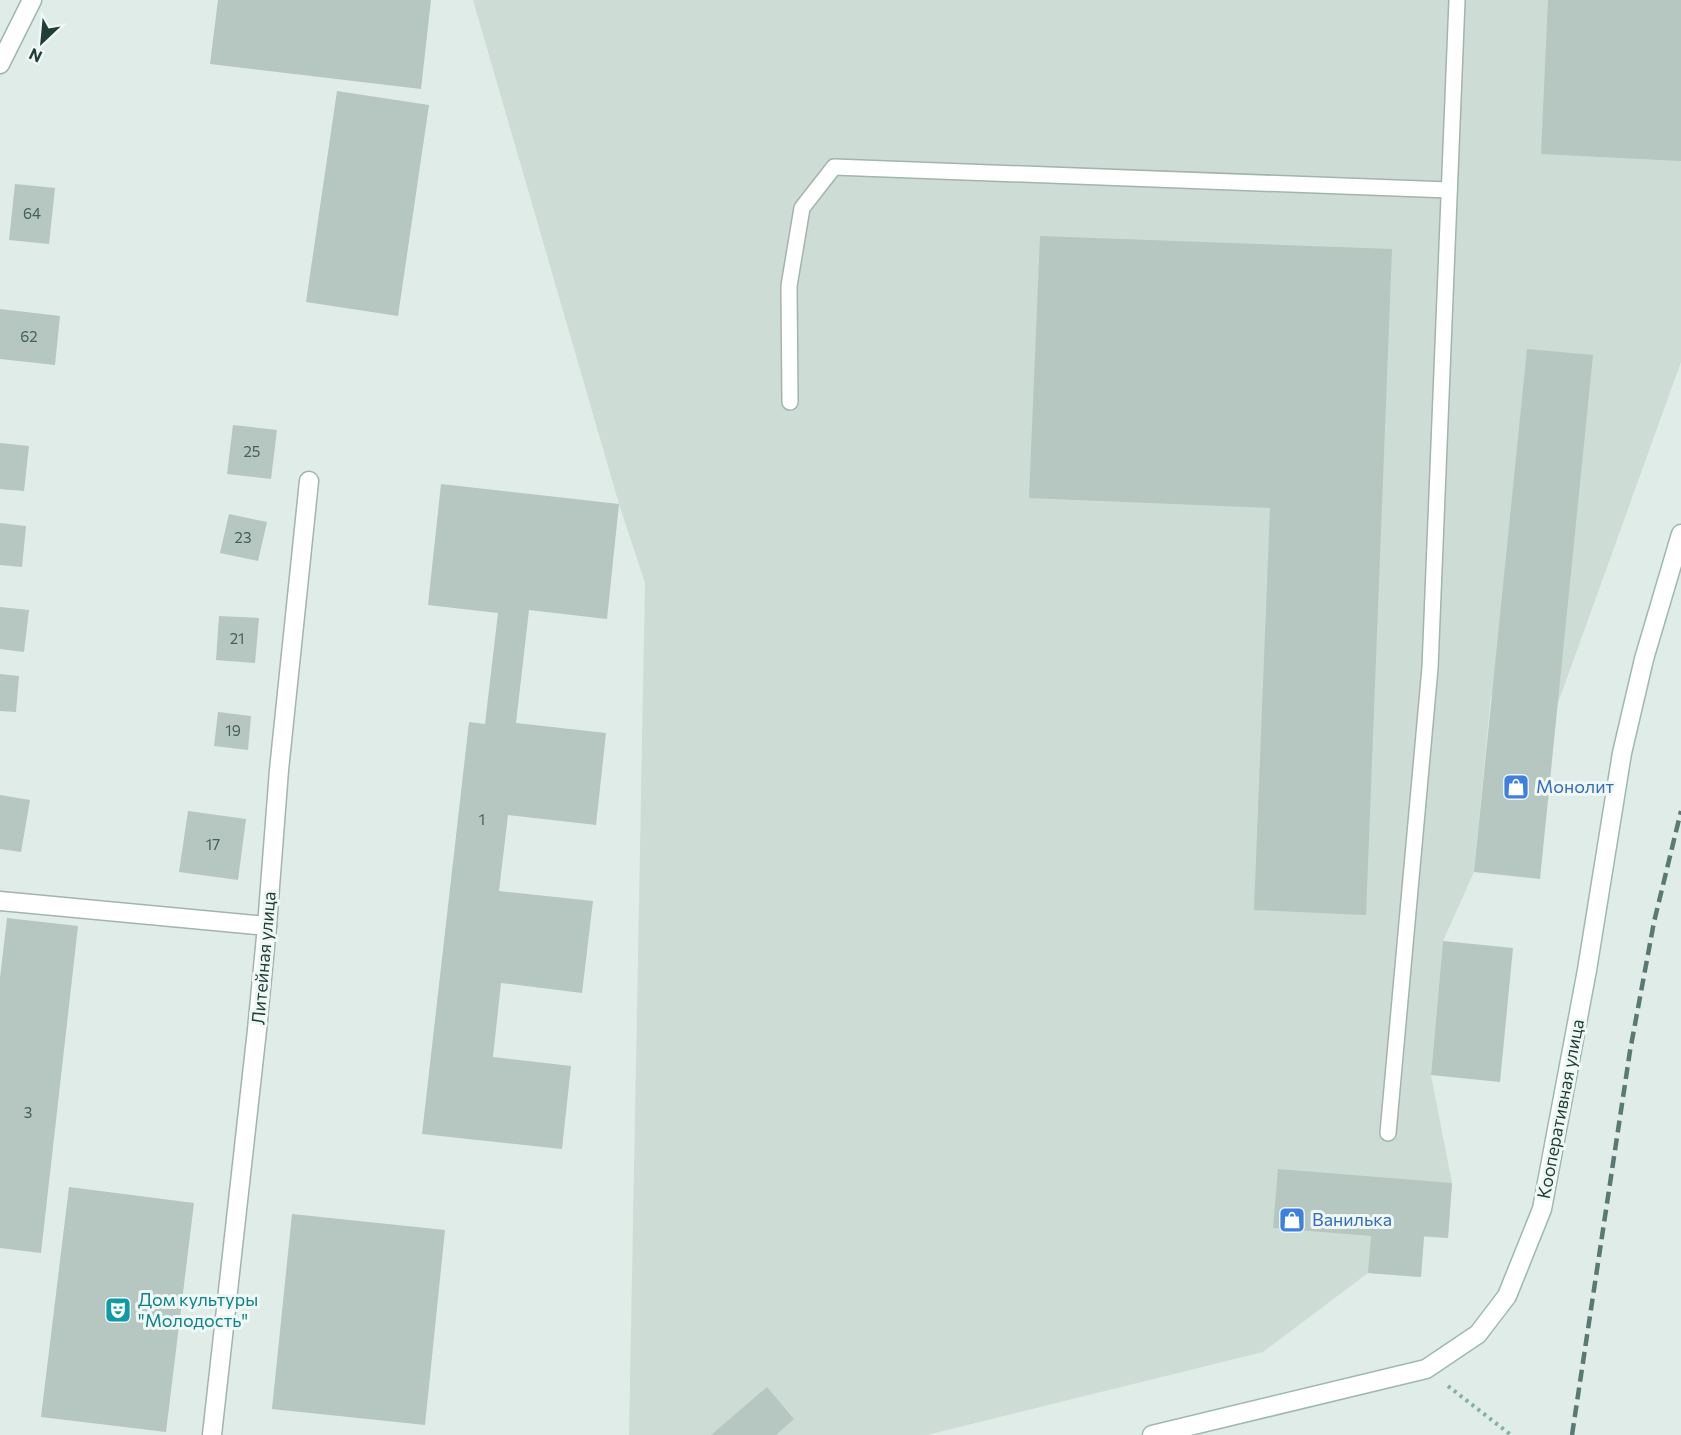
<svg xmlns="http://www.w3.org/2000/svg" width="1681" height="1435" font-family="Commissioner,sans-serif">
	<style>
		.built { fill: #cedcd6 }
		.building { fill: #b5c7c0 }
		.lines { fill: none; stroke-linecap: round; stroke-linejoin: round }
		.lane-casing { stroke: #a2b4af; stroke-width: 18 }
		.street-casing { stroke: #a2b4af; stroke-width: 21 }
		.secondary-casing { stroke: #9db9b1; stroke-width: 21 }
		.path { stroke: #7db2a5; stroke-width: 4; stroke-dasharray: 3 4.5; stroke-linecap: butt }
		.lane { stroke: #fff; stroke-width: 15 }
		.street { stroke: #fff; stroke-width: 18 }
		.secondary { stroke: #fff; stroke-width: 18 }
		.rail { stroke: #597973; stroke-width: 4.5; stroke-dasharray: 12 6; stroke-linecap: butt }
		.labels { text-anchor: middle; stroke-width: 6; stroke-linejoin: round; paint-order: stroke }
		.number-label { font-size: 15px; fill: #446059 }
		.shop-label { font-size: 18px; fill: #366cbe; stroke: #f0f8f5; text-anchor: start }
		.street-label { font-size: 18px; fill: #1f3e37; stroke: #f0f8f5 }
		.culture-label { font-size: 18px; fill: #0d838f; stroke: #f0f8f5; text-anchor: start }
	</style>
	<rect width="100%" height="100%" fill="#e0ece7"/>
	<polygon class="built" points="473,0 1681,0 1681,362 1558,703 1491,696 1474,872 1443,941 1431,1075 1452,1183 1448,1238 1424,1237 1421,1277 1368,1273 1263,1352 927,1435 629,1435 645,583 619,504"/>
	<g class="building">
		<polygon points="218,0 431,0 421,89 210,64"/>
		<polygon points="1548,0 1681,0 1681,161 1541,154"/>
		<polygon points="337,91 429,105 398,316 306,302"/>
		<polygon points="15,184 55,188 49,244 9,240"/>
		<polygon points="1040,236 1392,249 1366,915 1254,910 1270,508 1029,498"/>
		<polygon points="0,309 60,316 55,365 0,359"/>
		<polygon points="1527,349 1593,355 1540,879 1474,872"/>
		<polygon points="233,425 277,430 271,479 227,474"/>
		<polygon points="0,443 29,446 24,491 0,489"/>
		<polygon points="441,484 619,504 607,619 529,610 516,723 606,733 596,825 508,815 499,891 593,901 582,993 501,983 493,1057 571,1066 562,1149 422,1134 469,722 485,724 498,613 428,605"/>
		<polygon points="229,514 267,522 258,561 220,553"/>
		<polygon points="0,523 26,526 22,567 0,565"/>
		<polygon points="0,607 29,610 24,652 0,649"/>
		<polygon points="219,616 259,618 255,663 216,660"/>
		<polygon points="0,674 19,676 16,712 0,711"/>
		<polygon points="218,712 251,716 248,750 214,746"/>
		<polygon points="0,795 30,800 21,852 0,849"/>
		<polygon points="188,811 246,819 238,880 179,872"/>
		<polygon points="7,918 78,926 41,1253 0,1248 0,978"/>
		<polygon points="1443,941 1513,948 1500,1082 1431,1075"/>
		<polygon points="1278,1169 1452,1183 1448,1238 1424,1236 1421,1277 1368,1273 1371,1236 1273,1228"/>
		<polygon points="69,1187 194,1203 166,1432 41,1417"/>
		<polygon points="292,1214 445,1230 425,1425 272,1409"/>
		<polygon points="767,1387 794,1419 776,1435 711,1435"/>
	</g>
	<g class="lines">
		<defs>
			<g id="lane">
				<polyline points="790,402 789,286 802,208 834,167 1449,190"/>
				<polyline points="1388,1133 1430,668 1457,0"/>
			</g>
			<g id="street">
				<polyline points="0,64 32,0"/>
				<polyline points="0,901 267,926"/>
				<polyline points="212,1435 257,1030 267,926 279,770 309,481"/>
			</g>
			<polyline id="secondary" points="1152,1435 1426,1369 1478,1334 1507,1296 1542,1209 1587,970 1622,753 1644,659 1681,534"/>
		</defs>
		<use href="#lane" class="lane-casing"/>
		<use href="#street" class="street-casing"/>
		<use href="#secondary" class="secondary-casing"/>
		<polyline class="path" points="1448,1386 1511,1435"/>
		<use href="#lane" class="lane"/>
		<use href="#street" class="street"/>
		<use href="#secondary" class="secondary"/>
		<polyline class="rail" points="1572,1435 1630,1051 1654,922 1681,811"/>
	</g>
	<defs>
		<symbol id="shop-square" viewBox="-11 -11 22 22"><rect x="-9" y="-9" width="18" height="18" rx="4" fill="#3f7fe0" stroke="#f0f8f5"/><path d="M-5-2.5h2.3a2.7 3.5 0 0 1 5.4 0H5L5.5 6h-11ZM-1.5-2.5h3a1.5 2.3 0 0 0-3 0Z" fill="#fff"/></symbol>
		<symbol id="theatre-square" viewBox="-11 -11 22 22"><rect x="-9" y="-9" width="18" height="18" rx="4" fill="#0f9aa8" stroke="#f0f8f5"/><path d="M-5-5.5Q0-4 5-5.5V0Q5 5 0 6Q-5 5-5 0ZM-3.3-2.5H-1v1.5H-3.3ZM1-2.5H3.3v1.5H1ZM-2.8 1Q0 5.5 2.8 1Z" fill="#fff"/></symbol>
	</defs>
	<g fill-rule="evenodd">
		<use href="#shop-square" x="1501" y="772" width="30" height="30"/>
		<use href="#shop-square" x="1277" y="1205" width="30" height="30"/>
		<use href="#theatre-square" x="103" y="1295" width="30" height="30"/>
	</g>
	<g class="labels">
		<g class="number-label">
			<text x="32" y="219">64</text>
			<text x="29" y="342">62</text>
			<text x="252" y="457">25</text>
			<text x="243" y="543">23</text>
			<text x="237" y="644">21</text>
			<text x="233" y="736">19</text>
			<text x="482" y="825">1</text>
			<text x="213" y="850">17</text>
			<text x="28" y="1118">3</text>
		</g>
		<g class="shop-label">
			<text x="1536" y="793">Монолит</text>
			<text x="1312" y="1226">Ванилька</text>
		</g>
		<g class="street-label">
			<text transform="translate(264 958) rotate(-85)" y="6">Литейная улица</text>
			<text transform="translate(1561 1109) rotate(-79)" y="6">Кооперативная улица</text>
		</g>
		<g class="culture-label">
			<text x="138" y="1306">Дом культуры<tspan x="138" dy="21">"Молодость"</tspan></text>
		</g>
	</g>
	<g transform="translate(42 42) rotate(206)" stroke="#f0f8f5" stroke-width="4.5" paint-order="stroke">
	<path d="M0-4.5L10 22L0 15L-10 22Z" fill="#1f3e37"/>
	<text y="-9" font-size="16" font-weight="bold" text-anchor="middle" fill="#1f3e37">N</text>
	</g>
</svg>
